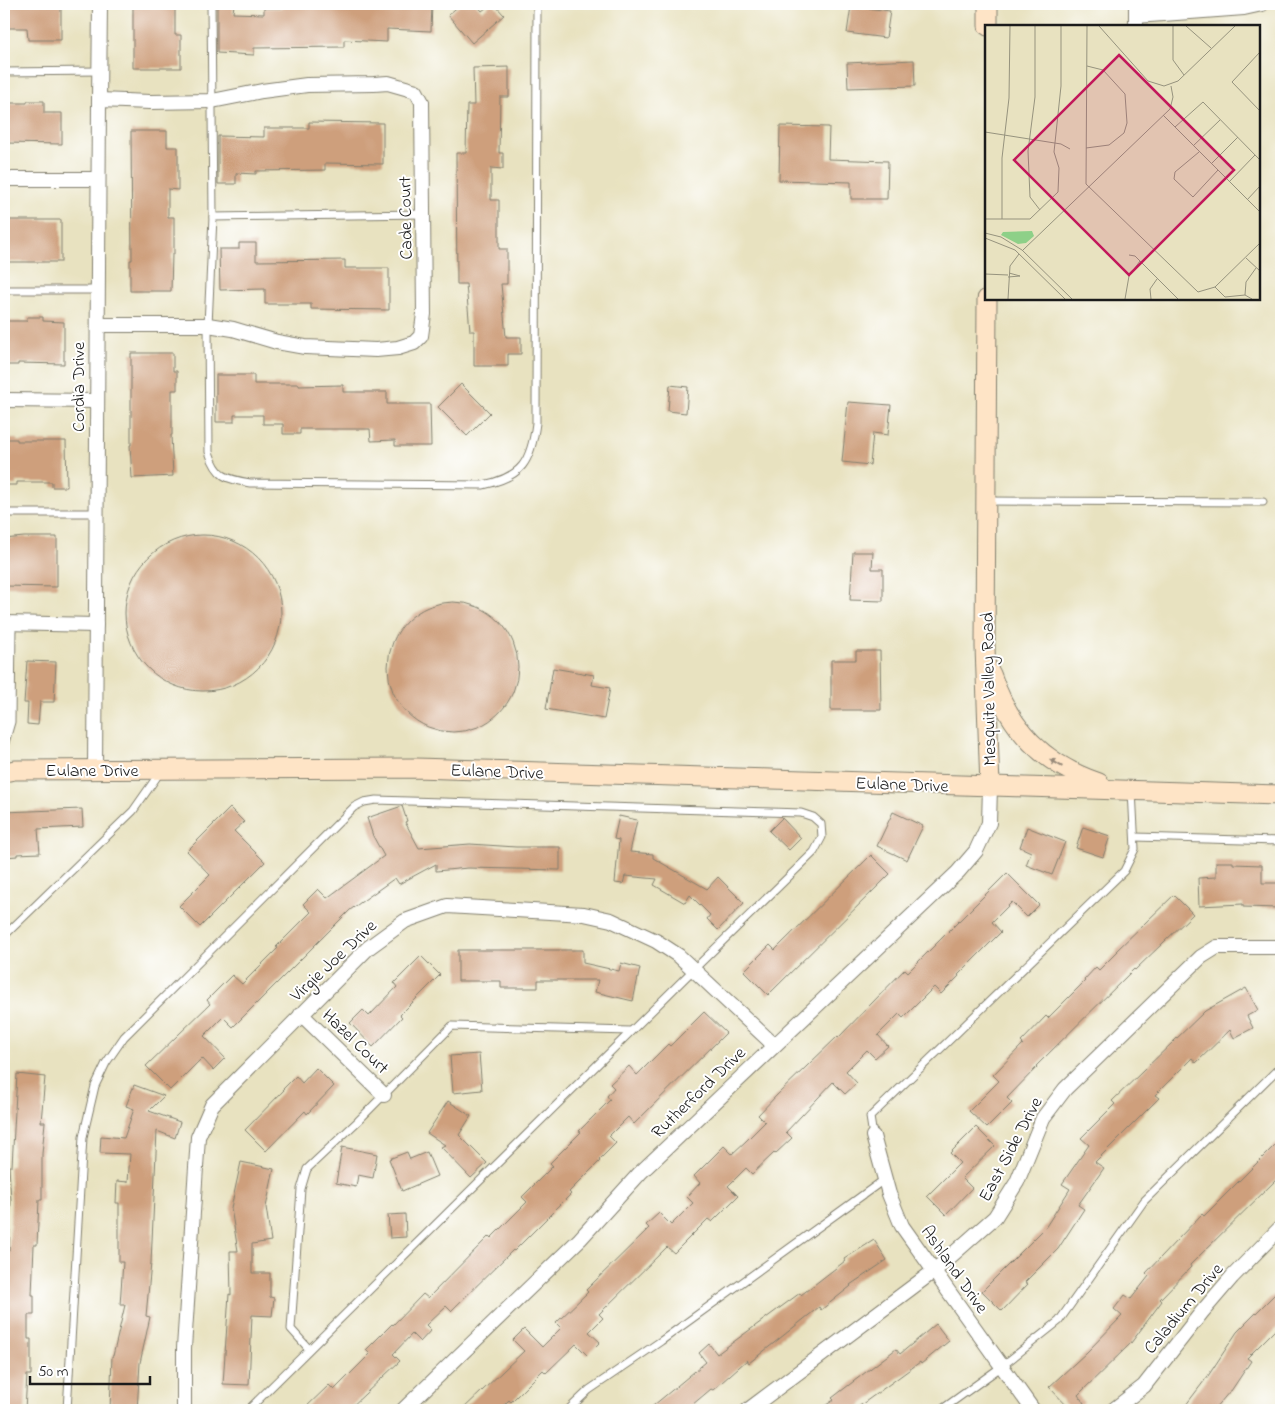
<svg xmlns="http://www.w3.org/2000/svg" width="1285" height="1414" font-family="'Indie Flower',sans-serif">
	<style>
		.building { fill: #ce9f7c }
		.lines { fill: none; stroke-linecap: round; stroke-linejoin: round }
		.lane-casing { stroke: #827f6e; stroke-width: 9 }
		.street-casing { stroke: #827f6e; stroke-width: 16 }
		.secondary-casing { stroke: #827f6e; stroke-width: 21 }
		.lane { stroke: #fff; stroke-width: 7 }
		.street { stroke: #fff; stroke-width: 14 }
		.secondary { stroke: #fee4c6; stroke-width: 19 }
		.oneway { fill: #988a7a }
		.labels { text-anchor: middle; stroke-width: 4; stroke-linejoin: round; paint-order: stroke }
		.street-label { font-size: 18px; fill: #1c1c1c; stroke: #fff }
		.inset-road { fill: none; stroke: #96937e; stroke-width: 1 }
		.view { fill: #c2185b; fill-opacity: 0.15; stroke: #c2185b; stroke-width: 2.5 }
		.inset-edge { fill: none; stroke: #1c1c1c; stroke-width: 2.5 }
	</style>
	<rect width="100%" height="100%" fill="#fff"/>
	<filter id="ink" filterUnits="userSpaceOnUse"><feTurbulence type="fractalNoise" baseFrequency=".02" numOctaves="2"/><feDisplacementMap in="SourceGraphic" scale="10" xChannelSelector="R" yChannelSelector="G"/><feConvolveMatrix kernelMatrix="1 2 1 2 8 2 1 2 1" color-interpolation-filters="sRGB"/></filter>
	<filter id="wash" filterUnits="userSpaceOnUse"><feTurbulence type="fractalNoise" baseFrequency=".0096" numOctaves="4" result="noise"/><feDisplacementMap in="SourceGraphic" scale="20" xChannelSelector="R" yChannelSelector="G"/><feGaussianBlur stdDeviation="1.12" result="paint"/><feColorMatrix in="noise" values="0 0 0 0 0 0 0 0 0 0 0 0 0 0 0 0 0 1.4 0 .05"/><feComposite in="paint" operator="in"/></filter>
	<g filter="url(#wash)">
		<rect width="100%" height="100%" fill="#e8e2c0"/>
		<g id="blocks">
			<g class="building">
				<polygon points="4,4 61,4 61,40 28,40 27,28 4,28"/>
				<polygon points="133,4 175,4 175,35 181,35 181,68 133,68"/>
				<polygon points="217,4 234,4 233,13 264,14 264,8 282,8 281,4 432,4 431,31 387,29 387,42 344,40 344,47 254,48 254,55 217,53"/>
				<polygon points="461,4 476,4 482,11 491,4 494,4 504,15 472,43 448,15"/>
				<polygon points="851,6 890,11 886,38 847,33"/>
				<polygon points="914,60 915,86 848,88 847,63"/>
				<polygon points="509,67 509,97 500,97 499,153 503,153 503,169 491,168 491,200 499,200 499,249 507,249 507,284 501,284 506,337 521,337 521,354 508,354 508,366 474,366 474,331 470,331 466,284 457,284 456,153 466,153 467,105 474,105 473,68"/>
				<polygon points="27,101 44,101 44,113 62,113 62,144 4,143 4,103 27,103"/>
				<polygon points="309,122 383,123 383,164 325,163 325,170 256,171 256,174 236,173 236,184 218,184 218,136 264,137 264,128 309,128"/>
				<polygon points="780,126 829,127 828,159 888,161 887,199 851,199 851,182 779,180"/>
				<polygon points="131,131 167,131 167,147 178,147 178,190 168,189 168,217 174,217 174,254 172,254 171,291 130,291 130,260 132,260"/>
				<rect x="4" y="220" width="57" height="42"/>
				<polygon points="239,243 256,243 256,261 345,260 345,268 389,268 389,310 311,309 311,304 265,304 265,289 220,290 219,249 239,249"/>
				<polygon points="27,317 43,317 43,321 64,322 64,364 18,363 18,365 4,365 4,321 27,321"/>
				<polygon points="131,353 173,353 173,371 177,371 177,390 172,390 172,435 171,435 173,476 132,478 130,445 131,445"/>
				<polygon points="216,375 254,375 254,384 299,384 299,386 343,385 343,392 387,392 387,404 430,404 431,446 395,446 395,440 371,441 370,429 300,429 300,434 283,434 283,424 263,424 263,415 234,415 234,422 216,422"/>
				<polygon points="461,384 490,413 467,436 438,407"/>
				<polygon points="670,385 688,387 686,413 668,411"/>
				<polygon points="848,402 891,405 888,435 873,433 870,465 842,462"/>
				<polygon points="4,439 17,439 17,441 66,441 67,487 52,487 52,482 17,482 17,485 4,485"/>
				<circle cx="203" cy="613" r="78"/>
				<polygon points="24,537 57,537 57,587 4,586 4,539"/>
				<polygon points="853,552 873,552 872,569 883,569 883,601 850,600"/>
				<circle cx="453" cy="667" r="65"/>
				<polygon points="856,651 880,651 881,710 831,710 831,660 856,660"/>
				<polygon points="27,661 56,662 54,702 40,702 38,725 27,724 28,703 24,703"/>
				<polygon points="553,668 594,675 592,685 610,688 604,719 546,709"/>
				<polygon points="402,806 407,821 405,822 419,848 470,844 516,847 560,847 560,870 468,868 436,871 436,864 399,884 395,878 350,910 233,1027 223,1017 204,1036 225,1058 213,1070 202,1058 170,1090 146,1066 210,1004 207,1000 232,975 242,984 278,948 276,947 311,912 303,904 318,889 327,898 384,856 373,836 367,818"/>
				<polygon points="230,808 244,822 234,831 265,862 200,927 179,906 210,875 187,851"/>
				<polygon points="82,809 83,827 38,829 40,853 17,854 17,856 5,857 4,812"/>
				<polygon points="893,812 923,826 907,860 877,846"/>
				<polygon points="619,816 637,820 630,852 653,854 653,858 707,889 718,877 744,903 718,930 707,919 710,915 690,895 685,903 654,885 657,879 625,876 623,884 615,883 619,840 614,839"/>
				<polygon points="782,818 801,838 789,850 769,831"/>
				<polygon points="1027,827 1065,842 1052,875 1026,865 1031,852 1020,847"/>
				<polygon points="1083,827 1110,836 1103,857 1076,848"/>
				<polygon points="871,855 890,874 768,995 744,971 770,945 775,950"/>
				<polygon points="1216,862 1233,862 1233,864 1262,865 1262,883 1280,883 1279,908 1243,907 1243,904 1199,906 1198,878 1216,877"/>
				<polygon points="1007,873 1039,905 1027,917 1012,902 992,922 1001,932 958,975 959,976 941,994 934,987 903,1018 899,1014 878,1035 888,1046 875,1058 867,1050 846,1071 857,1083 845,1094 833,1082 786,1132 792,1138 775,1154 774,1153 752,1174 746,1168 728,1186 738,1196 712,1222 708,1219 674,1253 667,1247 599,1314 603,1318 589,1332 600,1342 587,1355 576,1344 546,1373 543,1370 511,1402 509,1400 499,1410 462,1410 524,1351 513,1340 524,1329 542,1347 561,1328 556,1323 588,1292 586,1290 649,1228 646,1225 659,1213 671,1225 693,1203 687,1197 700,1183 694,1176 724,1146 732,1154 746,1141 765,1122 758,1115 777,1095 838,1036 839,1037 905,969 908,972"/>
				<polygon points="1174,895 1193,914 1135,970 1134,969 1036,1066 1037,1067 1007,1098 1012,1103 987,1128 969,1111 999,1081 993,1075 1023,1044 1021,1042 1046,1016 1048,1018 1085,981 1084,980 1096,967 1099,970 1117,952 1116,951"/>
				<polygon points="458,950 583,950 583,963 619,971 621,963 640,968 633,1001 595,992 598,980 538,980 538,988 501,988 501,981 458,981"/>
				<polygon points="421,956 440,975 400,1015 402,1017 373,1047 350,1023 363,1010 369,1016 397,987 394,983"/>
				<polygon points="1246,988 1258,1010 1247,1016 1253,1028 1234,1038 1230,1030 1196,1063 1192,1058 1155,1095 1159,1098 1095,1162 1104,1168 1078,1205 1084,1209 1058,1249 1025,1282 1028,1284 1002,1311 982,1291 1045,1228 1070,1189 1062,1184 1089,1145 1081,1138 1115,1104 1112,1101 1205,1011"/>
				<polygon points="704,1012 726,1033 634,1124 628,1117 609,1136 616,1143 599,1160 600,1161 569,1192 571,1194 514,1251 513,1250 451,1311 446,1306 426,1325 431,1330 420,1342 412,1334 393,1354 400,1361 348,1410 303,1410 329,1385 334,1390 370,1354 366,1350 392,1324 393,1325 423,1294 428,1298 489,1236 491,1238 527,1202 522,1197 553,1166 550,1163 581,1132 579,1131 610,1100 607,1096 614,1088 610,1084 629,1066 637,1075 668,1044 670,1046"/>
				<polygon points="479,1054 482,1090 453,1093 450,1056"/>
				<polygon points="316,1068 334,1086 307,1114 305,1111 266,1151 245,1130 284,1090 283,1089 296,1076 302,1083"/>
				<polygon points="17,1074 45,1077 41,1122 45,1122 42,1154 42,1200 39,1200 37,1245 34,1245 32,1295 34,1295 34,1315 28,1315 28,1339 31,1339 31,1375 27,1375 25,1410 4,1410 4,1295 7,1251 9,1251 11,1200 9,1166 12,1166"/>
				<polygon points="134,1085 164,1096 149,1111 180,1122 175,1138 157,1131 151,1263 146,1316 150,1317 140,1363 137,1410 110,1410 112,1356 113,1356 125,1305 120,1305 123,1262 119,1262 119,1203 116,1203 117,1181 128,1182 130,1154 100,1153 101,1136 124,1138 134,1109 126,1106"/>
				<polygon points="448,1101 471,1116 459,1135 487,1163 471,1178 441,1147 445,1145 427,1133"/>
				<polygon points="976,1127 995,1146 962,1178 972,1188 946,1215 927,1196 960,1163 950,1153"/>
				<polygon points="1281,1139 1281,1175 1190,1265 1191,1267 1160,1299 1162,1301 1131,1343 1078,1395 1084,1403 1076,1410 1071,1410 1049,1387 1087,1352 1122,1316 1114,1309 1125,1295 1131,1299 1149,1276 1146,1273 1177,1240 1202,1214 1204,1216"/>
				<polygon points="342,1147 377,1154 373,1178 358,1175 356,1187 336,1183"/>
				<polygon points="407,1152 410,1159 427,1152 437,1176 402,1191 389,1159"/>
				<polygon points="241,1162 274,1169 266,1207 271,1241 252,1244 252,1273 270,1273 270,1297 274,1298 272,1316 252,1315 249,1385 223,1384 229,1294 231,1295 230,1251 238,1251 231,1208"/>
				<polygon points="405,1214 406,1237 390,1238 388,1215"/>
				<polygon points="874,1240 887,1260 850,1285 851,1286 821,1310 819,1307 749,1363 747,1360 713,1390 711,1389 686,1410 648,1410 706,1362 699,1353 709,1344 717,1354 800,1293 801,1295 845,1261 844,1259"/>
				<polygon points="1281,1288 1281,1324 1247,1358 1251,1361 1231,1391 1230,1391 1214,1410 1182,1410 1208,1376 1237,1332"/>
				<polygon points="936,1324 949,1341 921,1364 920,1362 854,1410 818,1410 834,1400 832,1398 896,1349 900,1354"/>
			</g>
		</g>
	</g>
	<g filter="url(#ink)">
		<use href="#blocks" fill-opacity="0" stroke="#827f6e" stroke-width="1"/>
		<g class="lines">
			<defs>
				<g id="lane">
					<path d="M 211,4 L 213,217 L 208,325 L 209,452 C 217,477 226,479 250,483 L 483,485 C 522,477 531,462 536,423 L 537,4"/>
					<polyline points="4,72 99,71"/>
					<polyline points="213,217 423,214"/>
					<polyline points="4,290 98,290"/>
					<polyline points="987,501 1263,502"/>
					<polyline points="4,513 97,513"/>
					<polyline points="4,746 11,722 12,623"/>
					<polyline points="1135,837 1281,841"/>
					<polyline points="4,936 133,811 161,771"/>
					<polyline points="873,1136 870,1117 1124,871 1135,849 1132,790"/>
					<polyline points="309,1349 291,1329 301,1189 307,1169 358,1121 452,1026 630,1031"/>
					<polyline points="67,1410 83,1137 95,1086 106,1063 124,1037 354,807 364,802 376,800 801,813 813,817 821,824 822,837 814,852 687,976 248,1410"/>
					<polyline points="568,1410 589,1390 661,1341 885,1179"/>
					<polyline points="941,1410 1001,1367 1059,1321 1144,1201 1281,1066"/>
					<polyline points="1279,1410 1281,1408"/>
				</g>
				<g id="street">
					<polyline points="1136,16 1244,8 1262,4"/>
					<polyline points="1136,26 1136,4"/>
					<polyline points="4,179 98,179"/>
					<polyline points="98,325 208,325 233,329 277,342 305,347 376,350 398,348 414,343 421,336 424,314 422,102 416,91 388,83 374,84 307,85 262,91 212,101 150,102 99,100"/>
					<polyline points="4,400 97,401"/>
					<polyline points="4,623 96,625"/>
					<polyline points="95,771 99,100 100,4"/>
					<polyline points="301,1014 384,1095"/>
					<polyline points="873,1136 889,1194 902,1226 1033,1410"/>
					<polyline points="184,1410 184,1348 198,1137 212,1105 368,948 405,921 447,906 584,914 611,920 656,941 679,956 774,1045"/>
					<polyline points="403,1410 580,1239 640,1173 958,872 976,851 989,823 990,787"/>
					<polyline points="748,1410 934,1271 995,1217 1017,1182 1043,1118 1065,1089 1201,957 1217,947 1281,947"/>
					<polyline points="1113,1410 1144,1386 1202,1312 1232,1277 1281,1227"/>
				</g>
				<g id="secondary">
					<polyline points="988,26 988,4"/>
					<polyline points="987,299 985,647 990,787"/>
					<path d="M 991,674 C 1010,730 1043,764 1099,783"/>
					<polyline points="4,772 15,770 416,768 1281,795"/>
				</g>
			</defs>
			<use href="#lane" class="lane-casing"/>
			<use href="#street" class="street-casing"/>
			<use href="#secondary" class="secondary-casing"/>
			<use href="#lane" class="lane"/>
			<use href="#street" class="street"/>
			<use href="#secondary" class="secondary"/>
		</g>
		<defs><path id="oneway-solid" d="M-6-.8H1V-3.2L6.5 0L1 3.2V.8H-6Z" transform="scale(1.25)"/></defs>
		<use class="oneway" href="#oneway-solid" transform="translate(1056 763) rotate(-149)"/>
	</g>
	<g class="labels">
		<g class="street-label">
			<text transform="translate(405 218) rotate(-91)" y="6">Cade Court</text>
			<text transform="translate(78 387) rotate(-90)" y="6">Cordia Drive</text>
			<text transform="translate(988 689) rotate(-91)" y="6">Mesquite Valley Road</text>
			<text x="92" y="776">Eulane Drive</text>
			<text transform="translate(497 771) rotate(2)" y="6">Eulane Drive</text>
			<text transform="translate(902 784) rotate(2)" y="6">Eulane Drive</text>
			<text transform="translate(333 960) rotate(-43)" y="6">Virgie Joe Drive</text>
			<text transform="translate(356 1041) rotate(44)" y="6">Hazel Court</text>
			<text transform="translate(698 1092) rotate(-44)" y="6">Rutherford Drive</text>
			<text transform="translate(1010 1149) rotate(-62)" y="6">East Side Drive</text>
			<text transform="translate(955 1269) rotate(55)" y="6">Ashland Drive</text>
			<text transform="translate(1183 1308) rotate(-50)" y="6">Caladium Drive</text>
		</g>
	</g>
	<g transform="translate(985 25)">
		<rect width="275" height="275" fill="#e8e2c0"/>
		<path d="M 47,206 L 49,211 L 41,218 L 33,219 L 16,210 L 18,207 Z" fill="#8ed088"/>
		<path class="inset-road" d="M 50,1 L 50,72 L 43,126 L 45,172 L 55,185M 102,1 L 101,159 L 213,267 L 230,262 L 275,218M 114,1 L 163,56 L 179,61 L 193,56 L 250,1M 188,1 L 188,35 L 199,50M 201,1 L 226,23M 275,27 L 247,57 L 275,86M 178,90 L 275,187M 190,102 L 218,77 L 275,135M 0,107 L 76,119 L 85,124M 208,121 L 235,95M 101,123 L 124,120 L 139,108 L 142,98 L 140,69 L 118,45 L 102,41M 214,127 L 190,147 L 189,154 L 208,172 L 233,145M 226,139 L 253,112M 244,157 L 270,130M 262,175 L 275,161M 0,194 L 45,194 L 73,167 L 74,143 L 69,127 L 76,61 L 76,1M 17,194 L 17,133 L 24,73 L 25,1M 0,208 L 16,212 L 37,225 L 87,274M 0,213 L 30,225 L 80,274M 38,225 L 185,84 L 188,72 L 186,61M 144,230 L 150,231 L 193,274M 261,233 L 275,246M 0,249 L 23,250M 23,252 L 35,251 L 24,248M 230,262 L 240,272 L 260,270 L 267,274M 260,270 L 261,257 L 271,243M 23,274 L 25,241 L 34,229M 140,274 L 144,251 L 155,236M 166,274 L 165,264 L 172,254"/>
		<path class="view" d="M 134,30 L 249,145 L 144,250 L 29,135 Z"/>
		<rect width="275" height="275" class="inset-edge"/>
	</g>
	<rect width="1285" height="1414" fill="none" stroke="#fff" stroke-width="20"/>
	<path d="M30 1376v8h120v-8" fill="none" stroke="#1c1c1c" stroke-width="2.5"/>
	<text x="38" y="1376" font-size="15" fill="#1c1c1c" stroke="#ffffff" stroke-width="4" paint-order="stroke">50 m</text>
</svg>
